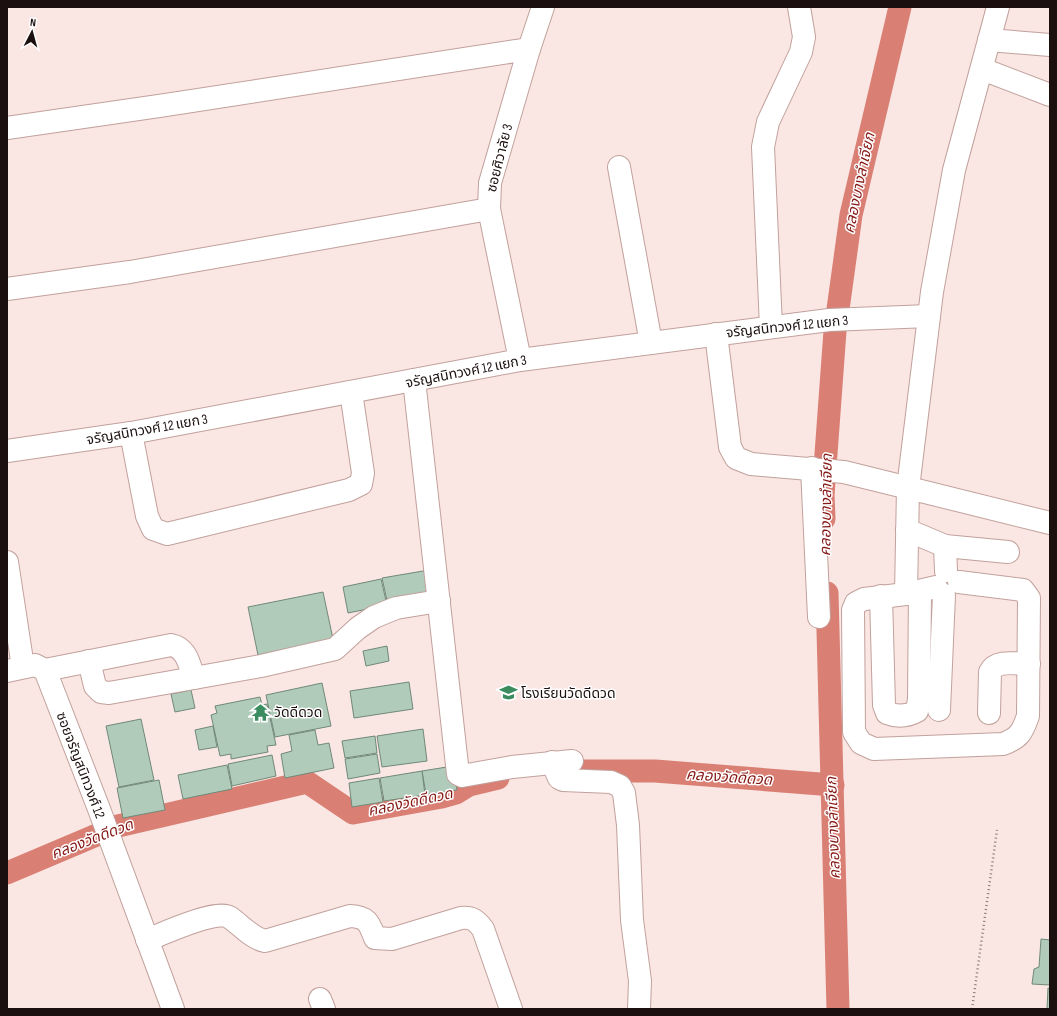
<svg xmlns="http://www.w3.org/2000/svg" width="1057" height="1016" font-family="'Sofia Sans Condensed','Noto Sans Thai',sans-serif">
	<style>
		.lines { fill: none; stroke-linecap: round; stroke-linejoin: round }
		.canal { stroke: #d97f74; stroke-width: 23 }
		.building { fill: #b0cbb9; stroke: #708978 }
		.minor-casing { stroke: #c1a19c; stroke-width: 24 }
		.path { stroke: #867775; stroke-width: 2.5; stroke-dasharray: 1 3; stroke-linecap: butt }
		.minor { stroke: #fff; stroke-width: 22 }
		.labels { text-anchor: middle; stroke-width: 3; stroke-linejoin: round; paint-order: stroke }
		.street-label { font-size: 14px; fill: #1b100f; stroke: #fff }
		.poi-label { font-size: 14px; fill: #1b100f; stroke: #fff; text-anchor: start }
		.water-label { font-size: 15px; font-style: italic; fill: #841815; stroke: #fff }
	</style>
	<rect width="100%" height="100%" fill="#fae6e3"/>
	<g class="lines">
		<g class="canal">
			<polyline points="824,519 823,495 835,331 851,215 900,7"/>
			<polyline points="827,593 838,1009"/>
			<polyline points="581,771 655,771 833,785"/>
			<polyline points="7,873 118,826 307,782 353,813 442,797 456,793 469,785 498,778"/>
		</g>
	</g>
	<g class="building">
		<polygon points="429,570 433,597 388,605 382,578"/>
		<polygon points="381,579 387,605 348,613 343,587"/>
		<polygon points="323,592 333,639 258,655 248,607"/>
		<polygon points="387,646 389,661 366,666 363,651"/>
		<polygon points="409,682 413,709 354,718 350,691"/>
		<polygon points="322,683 331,726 275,737 266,695"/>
		<polygon points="191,690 195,708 175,712 171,694"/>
		<polygon points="260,697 262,705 267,704 276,745 267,746 268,752 231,759 231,754 220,756 211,715 217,713 215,706"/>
		<polygon points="141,719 154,780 119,787 106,726"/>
		<polygon points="213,726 217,747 199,750 195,730"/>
		<polygon points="423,729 427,761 382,767 377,736"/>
		<polygon points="315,730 318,745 329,743 334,768 285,778 281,754 292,751 289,735"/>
		<polygon points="375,736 377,753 345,758 342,741"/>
		<polygon points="377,754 380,773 348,779 345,759"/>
		<polygon points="272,755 276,776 232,786 228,764"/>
		<polygon points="227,765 232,789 183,799 178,775"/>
		<polygon points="453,766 457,790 426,794 422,771"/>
		<polygon points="422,771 425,795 384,801 380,778"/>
		<polygon points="379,778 383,802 352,807 349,783"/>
		<polygon points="159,780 165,810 123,818 117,788"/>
		<polygon points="1041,939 1050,940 1050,985 1032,984 1034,969 1039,967"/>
		<polygon points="1048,988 1050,989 1050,1009 1047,1009"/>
	</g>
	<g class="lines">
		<defs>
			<g id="minor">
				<polyline points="989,40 1050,45"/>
				<polyline points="982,69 1050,95"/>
				<polyline points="7,128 159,106 529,49"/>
				<polyline points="619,167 651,343"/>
				<polyline points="7,289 130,272 489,209"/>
				<polyline points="771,327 763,147 768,122 801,52 804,37 799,7"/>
				<polyline points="716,334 730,447 736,458 751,464 844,472 1050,523"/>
				<polyline points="520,360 489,209 490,183 529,49 543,7"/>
				<polyline points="414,380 458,774 462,776 512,767 572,761"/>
				<polyline points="131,433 147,516 153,529 167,534 349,490 361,484 363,473 351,392"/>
				<polyline points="7,451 131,433 520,360 829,320 929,316"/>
				<polyline points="812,468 819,617"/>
				<polyline points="907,530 945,546"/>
				<polyline points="7,562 23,667"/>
				<polyline points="946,571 945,546 1008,552"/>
				<path d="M 936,587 L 906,594 L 864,599 L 856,603 L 853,610 L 854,732 L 861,743 L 874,749 L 1003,744 C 1019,738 1022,733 1028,716 L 1029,598 L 1023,590 L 959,582"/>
				<polyline points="906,594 908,488 932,292 954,170 998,7"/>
				<path d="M 881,596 L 884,705 L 887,713 C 897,717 908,716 917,711 L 919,699 L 920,591"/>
				<polyline points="89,661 95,686 101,692 109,693 194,678"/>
				<path d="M 45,670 L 171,645 C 187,648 189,664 194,678 L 261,666 L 335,649 L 358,628 L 374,617 L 396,608 L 439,601"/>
				<polyline points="7,671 35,665 45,670 99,809 173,1009"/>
				<polyline points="939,710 944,595"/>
				<path d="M 989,713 L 990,672 C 996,659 1017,664 1029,664"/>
				<polyline points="552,762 559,778 563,780 611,782 620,786 624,793 628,825 632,920 640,981 639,1009"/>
				<path d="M 147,940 C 162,934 217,909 229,917 C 240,924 251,938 265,941 L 350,916 C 368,917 369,923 375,938 L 392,939 L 461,918 C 472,917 476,920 483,929 L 511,1009"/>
				<polyline points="320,999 324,1009"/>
			</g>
		</defs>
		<use href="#minor" class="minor-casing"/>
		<polyline class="path" points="972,1009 997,830"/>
		<use href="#minor" class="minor"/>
	</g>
	<defs>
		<symbol id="school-bare" viewBox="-9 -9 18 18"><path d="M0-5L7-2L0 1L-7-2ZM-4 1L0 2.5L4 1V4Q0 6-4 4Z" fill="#3b8d5f" stroke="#fff" stroke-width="2.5" paint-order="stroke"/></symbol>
		<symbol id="temple-bare" viewBox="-9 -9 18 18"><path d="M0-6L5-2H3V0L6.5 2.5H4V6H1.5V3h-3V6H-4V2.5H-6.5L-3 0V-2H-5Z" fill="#3b8d5f" stroke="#fff" stroke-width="2.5" paint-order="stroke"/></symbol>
	</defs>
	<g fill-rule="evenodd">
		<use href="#school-bare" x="496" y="680" width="25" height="25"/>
		<use href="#temple-bare" x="248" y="700" width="25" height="25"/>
	</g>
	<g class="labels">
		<g class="street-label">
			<text transform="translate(499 158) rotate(-76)" y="5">ซอยศิวาลัย 3</text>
			<text transform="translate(787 326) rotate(-6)" y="5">จรัญสนิทวงศ์ 12 แยก 3</text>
			<text transform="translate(466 371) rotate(-11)" y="5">จรัญสนิทวงศ์ 12 แยก 3</text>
			<text transform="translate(147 429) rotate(-10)" y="5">จรัญสนิทวงศ์ 12 แยก 3</text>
			<text transform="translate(81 765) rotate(69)" y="5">ซอยจรัญสนิทวงศ์ 12</text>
		</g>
		<g class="poi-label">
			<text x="521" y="698">โรงเรียนวัดดีดวด</text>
			<text x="274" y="717">วัดดีดวด</text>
		</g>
		<g class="water-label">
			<text transform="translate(859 183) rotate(-78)" y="5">คลองบางลำเจียก</text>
			<text transform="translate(826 505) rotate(-89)" y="5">คลองบางลำเจียก</text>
			<text transform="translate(729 777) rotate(4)" y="5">คลองวัดดีดวด</text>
			<text transform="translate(410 802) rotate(-12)" y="5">คลองวัดดีดวด</text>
			<text transform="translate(833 828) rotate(-92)" y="5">คลองบางลำเจียก</text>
			<text transform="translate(92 839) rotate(-21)" y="5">คลองวัดดีดวด</text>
		</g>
	</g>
	<rect width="1057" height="1016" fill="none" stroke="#1b100f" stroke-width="16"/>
	<g transform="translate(32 32) rotate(6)" stroke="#ffffff" stroke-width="3" paint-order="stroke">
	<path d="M0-3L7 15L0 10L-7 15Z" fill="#1b100f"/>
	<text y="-6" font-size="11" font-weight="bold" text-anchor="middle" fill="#1b100f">N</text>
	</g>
</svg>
